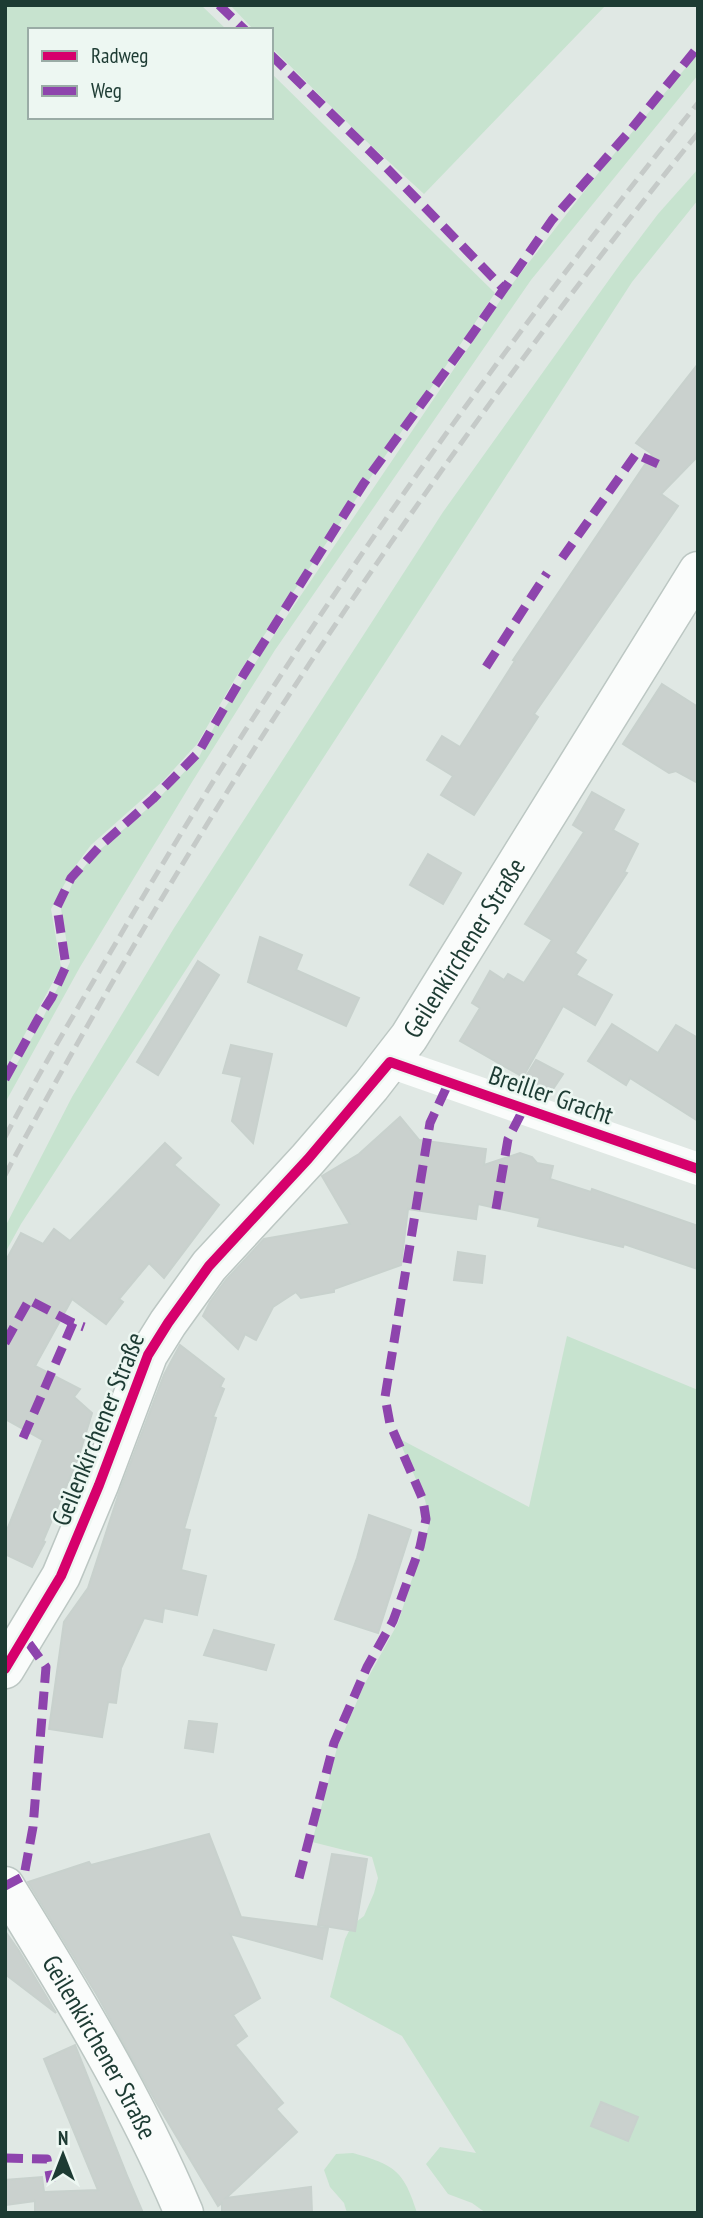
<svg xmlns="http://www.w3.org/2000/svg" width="703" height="2218" font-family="'PT Sans Narrow',sans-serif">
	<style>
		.green { fill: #c7e3cf }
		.building { fill: #cad1ce; stroke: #c8d1cd; stroke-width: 2 }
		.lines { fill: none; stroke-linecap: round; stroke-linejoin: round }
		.secondary-casing { stroke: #bcc7c3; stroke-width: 41 }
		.minor { stroke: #fafcfb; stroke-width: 32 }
		.secondary { stroke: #fafcfb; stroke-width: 38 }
		.rail { stroke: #c5cac8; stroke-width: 5; stroke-dasharray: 14 7; stroke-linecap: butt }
		.quiet { stroke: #8e44ad; stroke-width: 9; stroke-dasharray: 18 9; stroke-linecap: butt }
		.cycleway-casing { stroke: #edf7f2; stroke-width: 15 }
		.cycleway { stroke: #d6006c; stroke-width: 10 }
		.labels { text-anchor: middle; stroke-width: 5; stroke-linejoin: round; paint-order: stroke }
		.street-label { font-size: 26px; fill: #1d3b33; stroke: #edf7f2 }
	</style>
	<rect width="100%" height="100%" fill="#e0e8e4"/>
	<g class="green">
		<polygon points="5,5 201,5 227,30 30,30 30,117 271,117 271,73 495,293 236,677 197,744 164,780 91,845 71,872 51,909 61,967 5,1071"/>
		<polygon points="230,5 606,5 424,194 365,140 271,47 271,30 254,30"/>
		<polygon points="698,53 698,75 531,280 275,650 192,782 80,967 5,1103 5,1084 39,1026 70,962 61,909 75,878 95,854 153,804 199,757 220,715 506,292 600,171"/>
		<polygon points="698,169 698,200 632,282 21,1224 5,1253 5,1227 72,1097 174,928 443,512 621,263 658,214"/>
		<polygon points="567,1336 698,1390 698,2213 486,2213 472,2203 448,2194 426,2164 440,2147 476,2153 402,2036 330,1997 345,1939 352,1925 364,1916 374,1893 378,1878 372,1857 312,1842 337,1748 364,1685 398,1623 430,1522 425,1500 398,1438 529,1507"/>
		<path d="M 353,2153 C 395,2165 404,2171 417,2213 L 347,2213 L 344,2203 L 330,2187 L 324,2170 L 336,2154 Z"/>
	</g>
	<g class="building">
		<polygon points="698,364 698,456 661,494 678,506 534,714 538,717 474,815 441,795 453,776 427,760 442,736 460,747 515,661 513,660 652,454 636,443"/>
		<polygon points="662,684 698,707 698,783 676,771 669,773 623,744"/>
		<polygon points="592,792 624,810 613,830 638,844 624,872 627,873 575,953 586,960 576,975 612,995 595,1025 563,1006 523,1077 460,1041 480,1008 472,1003 490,971 504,980 508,974 524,983 552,940 525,924 584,832 573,825"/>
		<polygon points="428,854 461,873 443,904 410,885"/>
		<polygon points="260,937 302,955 296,970 359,998 346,1026 248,982"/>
		<polygon points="198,961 219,975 158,1075 137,1062"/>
		<polygon points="612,1024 658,1053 676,1025 698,1038 698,1121 630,1078 626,1085 588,1061"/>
		<polygon points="231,1045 272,1054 253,1143 232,1121 242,1077 223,1073"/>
		<polygon points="536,1060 563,1074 549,1095 520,1086"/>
		<polygon points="400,1117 419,1140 486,1149 484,1165 520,1153 532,1157 537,1163 553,1166 550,1179 591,1192 592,1189 698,1226 698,1269 624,1244 623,1247 538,1226 540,1218 478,1204 476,1219 408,1209 401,1265 334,1289 334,1292 301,1298 296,1292 273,1307 256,1340 245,1334 238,1349 203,1316 210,1302 226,1280 264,1239 350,1224 322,1176 359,1154"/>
		<polygon points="165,1143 181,1158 174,1165 219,1205 164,1278 149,1263 119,1299 123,1302 106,1324 72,1299 35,1366 80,1389 74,1397 92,1413 78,1459 43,1541 45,1542 32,1567 5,1554 5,1535 43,1440 5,1419 5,1262 21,1233 43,1244 54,1229 70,1241"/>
		<polygon points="458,1252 485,1256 482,1283 454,1280"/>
		<polygon points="180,1345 224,1379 220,1387 224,1389 213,1417 216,1418 184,1529 190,1530 181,1570 206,1576 197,1615 164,1608 162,1622 144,1618 121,1668 116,1703 108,1702 102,1737 49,1729 64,1622 88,1588 120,1490 164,1375"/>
		<polygon points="369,1515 411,1530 378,1633 335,1619 357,1558"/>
		<polygon points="214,1630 274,1645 266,1670 204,1655"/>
		<polygon points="189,1721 217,1724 213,1752 185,1748"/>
		<polygon points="209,1834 241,1917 328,1928 322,1959 230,1934 260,1998 233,2015 247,2036 235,2045 283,2103 276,2109 297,2132 226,2198 311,2187 312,2213 222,2213 222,2203 218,2206 156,2102 97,1995 28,1882 89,1862 91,1865"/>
		<polygon points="332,1854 367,1859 355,1931 318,1925"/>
		<polygon points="5,1931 19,1951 56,2013 5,1974"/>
		<polygon points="75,2045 128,2178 143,2213 35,2213 35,2201 5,2205 5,2180 42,2177 44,2192 98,2190 44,2059"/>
		<polygon points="601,2102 638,2117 628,2141 591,2126"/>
	</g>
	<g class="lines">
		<defs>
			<g id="secondary">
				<path id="s1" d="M 5,1669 L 61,1576 L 99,1485 L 148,1355 L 168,1323 L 209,1266 L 308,1159 L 371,1086 L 409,1037 L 698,571"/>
				<path id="s2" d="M 5,1886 C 70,1991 136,2099 184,2213"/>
			</g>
		</defs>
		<use href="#secondary" class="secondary-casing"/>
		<polyline class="minor" points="390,1062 698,1169"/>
		<use href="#secondary" class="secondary"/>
		<g class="rail">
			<path d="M 5,1137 C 40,1071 79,1006 117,941 C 288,647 484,368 698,103"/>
			<path d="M 5,1175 C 202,807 435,457 698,133"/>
		</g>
		<g class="quiet">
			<polyline points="219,5 245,30"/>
			<polyline points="271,55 378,159 503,288"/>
			<polyline points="562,558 636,454 658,464"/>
			<polyline points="486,667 547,573"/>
			<polyline points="5,1079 38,1019 52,997 66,966 57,907 71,878 99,847 153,799 198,753 244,674 364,483 469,339 552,220 628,133 698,47"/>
			<polyline points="496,1209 508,1139 523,1110"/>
			<polyline points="5,1343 29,1300 73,1323"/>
			<polyline points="23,1438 73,1323 84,1327"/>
			<polyline points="299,1878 334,1743 367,1667 393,1621 420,1547 426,1519 423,1500 390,1424 385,1397 430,1123 448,1084"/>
			<polyline points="5,1886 24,1876 33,1827 46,1667 25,1638"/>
			<polyline points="5,2158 47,2159 51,2182"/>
		</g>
		<defs>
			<polyline id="cycleway" points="5,1669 61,1576 99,1485 148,1355 168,1323 209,1266 308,1159 390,1062 698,1169"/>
		</defs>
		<use href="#cycleway" class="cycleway-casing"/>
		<use href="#cycleway" class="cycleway"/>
	</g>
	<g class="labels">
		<g class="street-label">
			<text dy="9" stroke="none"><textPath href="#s1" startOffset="863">Geilenkirchener Straße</textPath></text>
			<text transform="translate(551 1095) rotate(19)" y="9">Breiller Gracht</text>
			<text transform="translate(98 1429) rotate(-68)" y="9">Geilenkirchener Straße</text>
			<text dy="9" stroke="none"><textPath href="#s2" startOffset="187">Geilenkirchener Straße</textPath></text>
		</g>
	</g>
	<rect width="703" height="2218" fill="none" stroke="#1d3b33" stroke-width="14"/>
	<rect x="28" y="28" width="245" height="91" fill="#edf7f2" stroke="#9aaca6" stroke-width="2"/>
	<rect x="42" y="51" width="35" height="10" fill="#d6006c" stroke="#9aaca6" stroke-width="2"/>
	<text x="91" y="63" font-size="21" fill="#1d3b33">Radweg</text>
	<rect x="42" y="86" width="35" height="10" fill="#8e44ad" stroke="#9aaca6" stroke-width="2"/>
	<text x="91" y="98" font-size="21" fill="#1d3b33">Weg</text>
	<g transform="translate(63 2155)" stroke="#edf7f2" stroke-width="5" paint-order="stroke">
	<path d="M0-5L12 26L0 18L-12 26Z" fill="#1d3b33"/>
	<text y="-10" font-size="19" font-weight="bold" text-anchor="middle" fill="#1d3b33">N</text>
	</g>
</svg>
